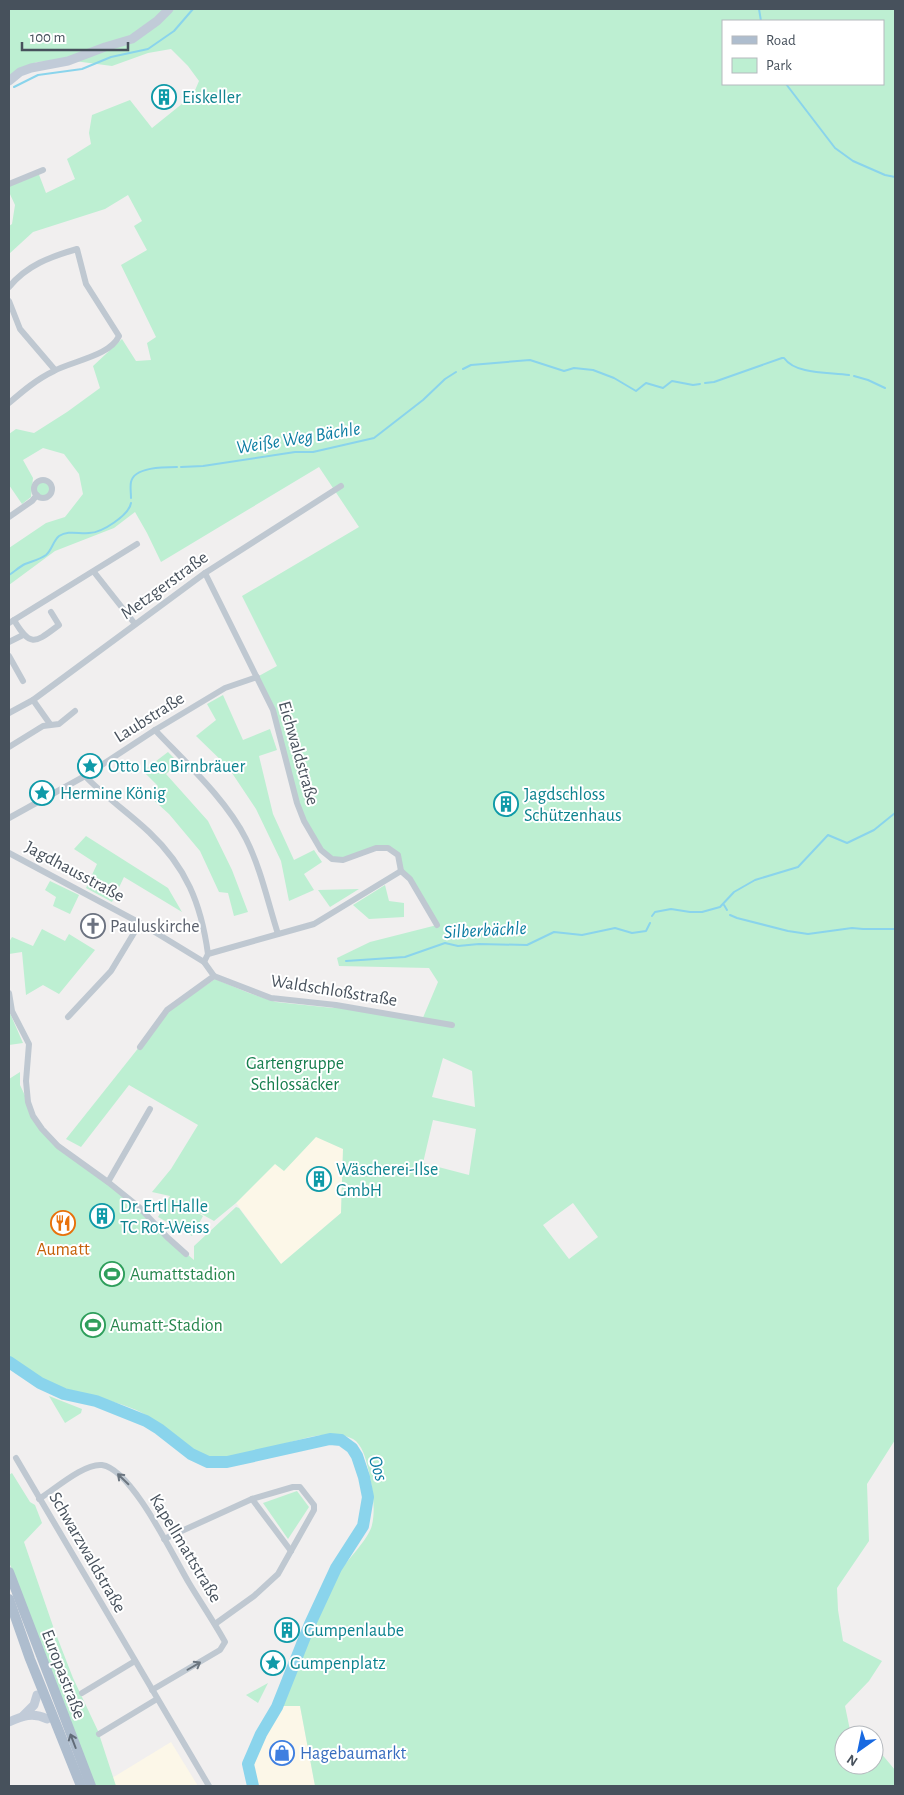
<svg xmlns="http://www.w3.org/2000/svg" width="904" height="1795" font-family="'Alegreya Sans',sans-serif">
	<style>
		.commercial { fill: #fcf7e8 }
		.green { fill: #bdefd2; fill-rule: evenodd }
		.lines { fill: none; stroke-linecap: round; stroke-linejoin: round }
		.stream { stroke: #8ad4ec; stroke-width: 2 }
		.river { stroke: #8ad4ec; stroke-width: 12 }
		.street { stroke: #bfc8d1; stroke-width: 6 }
		.secondary { stroke: #c1cbd8; stroke-width: 9 }
		.primary { stroke: #aebdce; stroke-width: 10 }
		.oneway { stroke: #6b757f }
		.oneway2 { stroke: #616c78 }
		.labels { text-anchor: middle; stroke-width: 4; stroke-linejoin: round; paint-order: stroke }
		.culture-label { font-size: 18px; fill: #0d838f; stroke: #fff; text-anchor: start }
		.street-label { font-size: 18px; fill: #47515c; stroke: #fff }
		.worship-label { font-size: 18px; fill: #5b616d; stroke: #fff; text-anchor: start }
		.park-label { font-size: 18px; fill: #177e4e; stroke: #fff }
		.food-label { font-size: 18px; fill: #c56008; stroke: #fff }
		.leisure-label { font-size: 18px; fill: #27864d; stroke: #fff; text-anchor: start }
		.shop-label { font-size: 18px; fill: #366cbe; stroke: #fff; text-anchor: start }
		.water-label { font-size: 19px; font-style: italic; fill: #0c7da2; stroke: #fff }
	</style>
	<rect width="100%" height="100%" fill="#f1efef"/>
	<g class="commercial">
		<polygon points="316,1136 343,1149 341,1213 281,1264 236,1203 275,1163 284,1170"/>
		<polygon points="280,1706 300,1706 315,1786 257,1786 251,1763"/>
		<polygon points="171,1742 198,1786 116,1786 112,1778"/>
	</g>
	<g class="green">
		<path d="M 9,9 L 895,9 L 895,1440 L 867,1484 L 869,1541 L 837,1588 L 838,1610 L 843,1641 L 882,1661 L 869,1681 L 845,1706 L 851,1735 L 844,1735 L 844,1765 L 874,1765 L 874,1752 L 880,1752 L 895,1770 L 895,1786 L 315,1786 L 300,1706 L 280,1706 C 298,1661 313,1615 338,1574 C 346,1561 369,1539 372,1525 C 376,1509 372,1484 368,1468 C 366,1459 362,1444 353,1439 C 319,1421 252,1463 213,1459 C 199,1458 159,1422 144,1414 C 123,1402 91,1397 68,1391 C 46,1384 26,1372 9,1357 L 9,1079 L 20,1072 L 20,1085 L 28,1102 L 33,1116 L 50,1138 L 108,1182 L 167,1237 L 194,1260 L 194,1246 L 236,1207 L 239,1208 L 281,1264 L 341,1213 L 343,1149 L 316,1137 L 284,1171 L 275,1164 L 236,1203 L 214,1221 L 171,1197 L 203,1216 L 192,1236 L 158,1217 L 170,1196 L 152,1192 L 171,1169 L 198,1125 L 129,1085 L 81,1147 L 66,1139 L 167,1012 L 215,979 L 249,993 L 276,1002 L 333,1008 L 336,1005 L 422,1020 L 438,982 L 429,968 L 339,966 L 337,958 L 370,942 L 437,925 L 410,879 L 401,871 L 398,855 C 395,853 392,849 389,848 C 369,842 350,868 330,857 C 297,838 287,747 274,711 C 269,699 262,688 257,677 L 277,666 L 242,596 L 359,527 L 319,467 L 161,562 L 147,533 L 135,512 L 114,528 L 55,551 L 9,585 L 9,548 L 46,523 L 65,517 L 83,494 L 79,474 L 64,454 L 43,448 L 23,460 L 33,478 L 31,497 L 22,504 L 9,485 L 9,434 L 16,429 L 34,433 L 67,412 L 100,388 L 93,366 L 122,339 L 136,361 L 151,360 L 147,343 L 156,337 L 121,265 L 147,250 L 134,226 L 142,221 L 128,195 L 105,209 L 33,232 L 9,254 L 9,226 L 12,224 L 15,205 L 9,192 L 9,184 L 38,172 L 46,193 L 75,179 L 67,159 L 91,144 L 89,133 L 92,115 L 130,100 L 152,128 L 193,95 L 199,81 L 188,66 L 171,49 L 148,53 L 112,66 L 67,60 L 37,62 L 24,67 L 9,77 ZM 723,21 L 883,21 L 883,84 L 723,84 ZM 443,1058 L 472,1071 L 475,1107 L 432,1097 ZM 433,1120 L 476,1129 L 469,1175 L 423,1163 ZM 573,1203 L 598,1237 L 569,1259 L 543,1225 Z"/>
		<circle cx="43" cy="489" r="9"/>
		<polygon points="223,695 243,740 270,729 277,750 259,756 273,814 294,860 314,850 322,862 304,874 314,890 289,901 281,861 256,809 228,767 196,736 216,720 207,704"/>
		<polygon points="168,752 179,763 166,774 208,821 232,870 248,912 234,916 228,893 219,892 200,851 169,814 148,795 158,786 143,771"/>
		<polygon points="86,836 168,888 182,912 124,877 112,902 86,888 97,864 74,849"/>
		<polygon points="50,881 79,895 70,914 53,906 56,897 45,890"/>
		<polygon points="385,885 389,901 404,903 404,917 369,919 353,905"/>
		<polygon points="359,889 330,907 318,890"/>
		<polygon points="42,929 65,941 69,934 95,950 59,994 43,985 26,995 22,952 9,954 9,942 12,937 33,946"/>
		<polygon points="9,1011 23,1043 9,1045"/>
		<polygon points="49,1396 82,1409 81,1413 65,1423"/>
		<polygon points="12,1473 30,1502 35,1505 42,1523 24,1542 54,1629 73,1678 98,1731 116,1786 95,1786 9,1562 9,1475"/>
		<polygon points="297,1491 309,1507 288,1539 263,1503"/>
		<polygon points="268,1683 258,1703 246,1695"/>
	</g>
	<g class="lines">
		<g class="stream">
			<polyline points="759,9 761,21"/>
			<polyline points="786,84 835,148 853,161 885,175 895,177"/>
			<polyline points="14,87 38,75 82,69 111,57 148,49 174,31 193,9"/>
			<polyline points="463,369 471,365 530,360 564,371 574,368 593,370 614,378 636,391 646,383 663,388 672,381 693,385 700,384"/>
			<polyline points="854,376 868,380 885,388"/>
			<path d="M 705,383 L 714,382 L 782,358 L 784,358 C 796,375 830,372 849,375"/>
			<polyline points="181,467 203,466 295,452 313,452 374,438 423,400 445,379 456,372"/>
			<path d="M 131,498 C 131,493 130,487 131,482 C 134,467 164,467 177,467"/>
			<path d="M 9,575 C 14,572 19,567 25,564 C 32,561 39,560 46,555 C 52,550 53,541 59,536 C 68,530 79,534 89,533 C 102,533 129,515 131,503"/>
			<polyline points="724,905 727,910"/>
			<polyline points="730,915 737,918 788,931 808,934 852,928 863,929 895,929"/>
			<polyline points="652,916 655,912 671,909 690,912 702,912 720,907 734,892 755,880 798,867 828,835 847,843 874,830 895,813"/>
			<polyline points="346,961 405,957 445,943 458,946 479,944 527,945 554,932 582,935 615,928 632,933 646,931 650,923"/>
		</g>
		<polyline class="river" points="9,1362 40,1383 64,1394 96,1401 146,1421 159,1429 191,1454 208,1462 227,1462 330,1439 341,1440 352,1448 357,1456 364,1477 368,1497 363,1526 336,1568 310,1624 277,1707 261,1734 248,1764 253,1786"/>
		<g class="street">
			<polyline points="9,184 43,170"/>
			<path d="M 9,287 C 27,265 50,257 77,249 L 86,284 L 119,336 C 110,356 72,361 54,371 C 37,379 23,391 9,403"/>
			<polyline points="9,301 20,329 55,370"/>
			<circle cx="43" cy="489" r="9"/>
			<polyline points="9,517 32,501 37,495"/>
			<polyline points="94,572 135,624"/>
			<polyline points="205,573 273,710 297,803 304,821 321,850 332,859 343,860 376,848 388,848 398,855 401,871"/>
			<polyline points="14,620 137,544"/>
			<path d="M 9,623 L 14,620 C 31,649 36,642 59,625 L 51,612"/>
			<polyline points="9,642 23,635"/>
			<polyline points="9,656 23,681"/>
			<polyline points="33,700 50,724"/>
			<polyline points="9,713 33,700 205,573 341,486"/>
			<path d="M 155,730 C 186,763 226,799 246,839 C 261,869 268,903 278,934"/>
			<polyline points="9,747 43,726 59,724 75,711"/>
			<path d="M 85,776 C 105,797 128,812 149,832 C 186,867 201,903 208,954"/>
			<polyline points="9,818 85,776 155,730 225,688 257,677"/>
			<polyline points="9,853 140,923 204,962 208,954 314,924 401,871"/>
			<polyline points="401,871 410,879 437,925"/>
			<polyline points="214,976 271,998 336,1005 452,1025"/>
			<polyline points="9,993 12,1011 29,1044 26,1081 28,1102 33,1116 42,1129 58,1146 108,1182 139,1207 167,1237 186,1254"/>
			<polyline points="68,1017 111,971 140,923"/>
			<polyline points="140,1047 167,1010 214,976 204,962"/>
			<polyline points="108,1182 150,1109"/>
			<polyline points="16,1458 209,1786"/>
			<path d="M 39,1499 C 55,1489 84,1463 102,1465 C 132,1469 174,1558 189,1583 C 201,1603 214,1622 225,1642 L 220,1650 L 152,1690"/>
			<polyline points="252,1499 291,1551"/>
			<polyline points="164,1539 252,1499 293,1487 300,1487 314,1505 314,1510 278,1574 254,1596 215,1624"/>
			<polyline points="82,1693 135,1661"/>
			<polyline points="99,1734 157,1699"/>
		</g>
		<g class="secondary">
			<polyline points="9,81 20,72 31,68 68,61 105,47 132,39 157,21 169,9"/>
			<polyline points="23,1716 34,1705 37,1695"/>
			<path d="M 9,1722 C 22,1716 33,1712 47,1719"/>
		</g>
		<g class="primary">
			<polyline points="9,1572 91,1786"/>
			<polyline points="9,1599 30,1659 81,1786"/>
		</g>
	</g>
	<defs><path id="oneway-shaft" d="M-6 0H5M1.5-3L5.5 0L1.5 3" fill="none" stroke-width="1.6" stroke-linecap="round" stroke-linejoin="round" transform="scale(1.25)"/></defs>
	<g class="oneway">
		<use href="#oneway-shaft" transform="translate(123 1479) rotate(-136)"/>
		<use href="#oneway-shaft" transform="translate(194 1666) rotate(-30)"/>
	</g>
	<use class="oneway2" href="#oneway-shaft" transform="translate(73 1741) rotate(-111)"/>
	<defs>
		<symbol id="building-ring" viewBox="-11 -11 22 22"><circle r="9.5" fill="#fff" stroke="#0f9aa8" stroke-width="1.5"/><path d="M-4-6H4V6H1V3H-1V6H-4ZM-2.5-4.3h1.7v1.8h-1.7ZM.8-4.3h1.7v1.8H.8ZM-2.5-1h1.7V.8h-1.7ZM.8-1h1.7V.8H.8Z" fill="#0f9aa8"/></symbol>
		<symbol id="sight-ring" viewBox="-11 -11 22 22"><circle r="9.5" fill="#fff" stroke="#0f9aa8" stroke-width="1.5"/><path d="M0-6L1.8-2.2L6-1.7L2.9 1.2L3.7 5.4L0 3.3L-3.7 5.4L-2.9 1.2L-6-1.7L-1.8-2.2Z" fill="#0f9aa8"/></symbol>
		<symbol id="church-ring" viewBox="-11 -11 22 22"><circle r="9.5" fill="#fff" stroke="#6b7280" stroke-width="1.5"/><path d="M-1.2-6h2.4v3.5h3.3v2.4h-3.3V6h-2.4V-.1h-3.3v-2.4h3.3Z" fill="#6b7280"/></symbol>
		<symbol id="restaurant-ring" viewBox="-11 -11 22 22"><circle r="9.5" fill="#fff" stroke="#e8710a" stroke-width="1.5"/><path d="M-5-6h1v4h1v-4h1v4h1v-4h1v5L-1.5 .5V6h-2V.5L-5-1ZM5-6V6H3V1.5H1.5Q1.5-4 5-6Z" fill="#e8710a"/></symbol>
		<symbol id="stadium-ring" viewBox="-11 -11 22 22"><circle r="9.5" fill="#fff" stroke="#2e9e5b" stroke-width="1.5"/><path d="M0-5a6.5 5 0 1 0 0 10a6.5 5 0 1 0 0-10ZM-3.5-1.8h7v3.6h-7Z" fill="#2e9e5b"/></symbol>
		<symbol id="shop-ring" viewBox="-11 -11 22 22"><circle r="9.5" fill="#fff" stroke="#3f7fe0" stroke-width="1.5"/><path d="M-5-2.5h2.3a2.7 3.5 0 0 1 5.4 0H5L5.5 6h-11ZM-1.5-2.5h3a1.5 2.3 0 0 0-3 0Z" fill="#3f7fe0"/></symbol>
	</defs>
	<g fill-rule="evenodd">
		<use href="#building-ring" x="150" y="83" width="28" height="28"/>
		<use href="#sight-ring" x="76" y="752" width="28" height="28"/>
		<use href="#sight-ring" x="28" y="779" width="28" height="28"/>
		<use href="#building-ring" x="492" y="790" width="28" height="28"/>
		<use href="#church-ring" x="79" y="912" width="28" height="28"/>
		<use href="#building-ring" x="305" y="1165" width="28" height="28"/>
		<use href="#building-ring" x="88" y="1202" width="28" height="28"/>
		<use href="#restaurant-ring" x="49" y="1209" width="28" height="28"/>
		<use href="#stadium-ring" x="98" y="1260" width="28" height="28"/>
		<use href="#stadium-ring" x="79" y="1311" width="28" height="28"/>
		<use href="#building-ring" x="273" y="1616" width="28" height="28"/>
		<use href="#sight-ring" x="259" y="1649" width="28" height="28"/>
		<use href="#shop-ring" x="268" y="1739" width="28" height="28"/>
	</g>
	<g class="labels">
		<g class="culture-label">
			<text x="182" y="103">Eiskeller</text>
			<text x="108" y="772">Otto Leo Birnbräuer</text>
			<text x="60" y="799">Hermine König</text>
			<text x="524" y="800">Jagdschloss<tspan x="524" dy="21">Schützenhaus</tspan></text>
			<text x="336" y="1175">Wäscherei-Ilse<tspan x="336" dy="21">GmbH</tspan></text>
			<text x="120" y="1212">Dr. Ertl Halle<tspan x="120" dy="21">TC Rot-Weiss</tspan></text>
			<text x="304" y="1636">Gumpenlaube</text>
			<text x="290" y="1669">Gumpenplatz</text>
		</g>
		<g class="street-label">
			<text transform="translate(164 585) rotate(-36)" y="6">Metzgerstraße</text>
			<text transform="translate(149 717) rotate(-32)" y="6">Laubstraße</text>
			<text transform="translate(299 753) rotate(74)" y="6">Eichwaldstraße</text>
			<text transform="translate(75 871) rotate(28)" y="6">Jagdhausstraße</text>
			<text transform="translate(334 990) rotate(9)" y="6">Waldschloßstraße</text>
			<text transform="translate(186 1548) rotate(59)" y="6">Kapellmattstraße</text>
			<text transform="translate(88 1552) rotate(60)" y="6">Schwarzwaldstraße</text>
			<text transform="translate(64 1674) rotate(69)" y="6">Europastraße</text>
		</g>
		<g class="worship-label">
			<text x="110" y="932">Pauluskirche</text>
		</g>
		<g class="park-label">
			<text x="295" y="1069">Gartengruppe<tspan x="295" dy="21">Schlossäcker</tspan></text>
		</g>
		<g class="food-label">
			<text x="63" y="1255">Aumatt</text>
		</g>
		<g class="leisure-label">
			<text x="130" y="1280">Aumattstadion</text>
			<text x="110" y="1331">Aumatt-Stadion</text>
		</g>
		<g class="shop-label">
			<text x="300" y="1759">Hagebaumarkt</text>
		</g>
		<g class="water-label">
			<text transform="translate(298 437) rotate(-9)" y="7">Weiße Weg Bächle</text>
			<text transform="translate(485 929) rotate(-3)" y="7">Silberbächle</text>
			<text transform="translate(379 1468) rotate(72)" y="7">Oos</text>
		</g>
	</g>
	<rect width="904" height="1795" fill="none" stroke="#47515c" stroke-width="20"/>
	<rect x="722" y="20" width="162" height="65" fill="#ffffff" stroke="#b5b9be"/>
	<rect x="732" y="36" width="25" height="8" fill="#aebdce" stroke="#b5b9be"/>
	<text x="766" y="45" font-size="15" fill="#47515c">Road</text>
	<rect x="732" y="58" width="25" height="15" fill="#bdefd2" stroke="#b5b9be"/>
	<text x="766" y="70" font-size="15" fill="#47515c">Park</text>
	<g transform="translate(859 1750) rotate(213)"><circle r="24" fill="#ffffff" stroke="#b5b9be"/>
	<path d="M0-4L9 19L0 12L-9 19Z" fill="#1869e1"/>
	<text y="-8" font-size="14" font-weight="bold" text-anchor="middle" fill="#47515c">N</text>
	</g>
	<path d="M22 42v8h106v-8" fill="none" stroke="#47515c" stroke-width="2.5"/>
	<text x="30" y="42" font-size="15" fill="#47515c" stroke="#ffffff" stroke-width="4" paint-order="stroke">100 m</text>
</svg>
